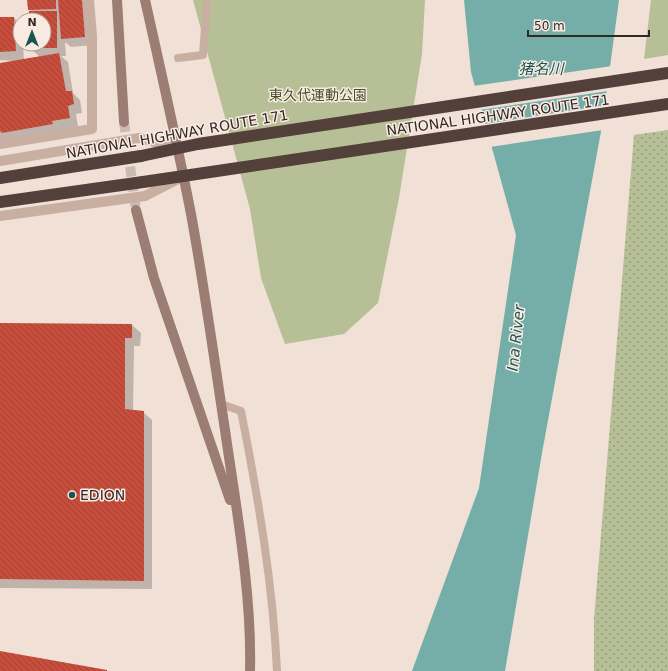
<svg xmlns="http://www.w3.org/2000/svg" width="668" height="671" font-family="'DejaVu Sans','Noto Sans JP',sans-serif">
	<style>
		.grass { fill: url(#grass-dots) }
		.park { fill: #b7bf96 }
		.water { fill: #75ada9 }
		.pier { fill: #f0e0d6 }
		.shadow { fill: #0003 }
		.building { fill: url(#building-back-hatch) }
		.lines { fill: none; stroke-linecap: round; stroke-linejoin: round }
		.secondary-tunnel { stroke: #cabbb2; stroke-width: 10; stroke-dasharray: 10 5; stroke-linecap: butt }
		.lane { stroke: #c8afa2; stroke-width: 8 }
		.street { stroke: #c8afa2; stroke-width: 10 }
		.secondary { stroke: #9b7d74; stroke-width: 10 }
		.highway { stroke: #54403b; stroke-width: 12 }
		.street-bridge { stroke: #c8afa2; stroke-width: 10 }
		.highway-bridge { stroke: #54403b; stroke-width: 12 }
		.poi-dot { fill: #1a5450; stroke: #f9ebe2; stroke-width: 1.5 }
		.labels { text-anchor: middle; stroke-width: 3; stroke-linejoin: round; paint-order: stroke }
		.park-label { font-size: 14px; fill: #475128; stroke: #f9ebe2 }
		.street-label { font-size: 14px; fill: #332724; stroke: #f9ebe2 }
		.poi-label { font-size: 14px; fill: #332724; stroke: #f9ebe2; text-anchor: start }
		.water-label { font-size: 15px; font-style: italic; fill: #1a5450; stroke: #f9ebe2 }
	</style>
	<defs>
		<pattern id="grass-dots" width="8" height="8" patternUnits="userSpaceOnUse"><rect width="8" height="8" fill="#b7bf96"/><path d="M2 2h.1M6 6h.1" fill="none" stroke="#959b7a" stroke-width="1.8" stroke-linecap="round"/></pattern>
		<pattern id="building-back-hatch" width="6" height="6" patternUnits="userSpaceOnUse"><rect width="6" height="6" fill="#c74d3d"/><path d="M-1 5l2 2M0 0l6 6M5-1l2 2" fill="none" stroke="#a24033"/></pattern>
	</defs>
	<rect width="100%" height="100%" fill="#f0e0d6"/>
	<polygon class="grass" points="668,130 668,671 594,671 594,619 634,135"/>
	<g class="park">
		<polygon points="193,0 425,0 422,54 399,198 378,303 344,334 285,344 261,278 250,209"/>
		<polygon points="651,0 668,0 668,55 644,59"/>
	</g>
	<polygon class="water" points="464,0 619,0 602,126 542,453 505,671 412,671 479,488 516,235 471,72"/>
	<g class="pier">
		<polygon points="612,66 608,91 480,110 473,86"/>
		<polygon points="606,105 603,130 490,147 484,124"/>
	</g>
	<g class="shadow">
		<polygon points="28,0 89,0 93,45 71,47 65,42 66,56 61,56 68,62 73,93 80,100 82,113 76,114 78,127 0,142 0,64 15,61 0,60 0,18 14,18 20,24 20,44 23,44 24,60 40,57 30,48 30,44 44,44 44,20 30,20 31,12 29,9"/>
		<polygon points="0,324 132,325 141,333 140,346 134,346 133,411 143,412 152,420 152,589 0,588"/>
	</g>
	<g class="building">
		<polygon points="27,0 56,0 56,9 28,10"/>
		<polygon points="58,0 82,0 85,37 61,39"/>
		<polygon points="29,11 57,11 57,48 29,48 29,44 44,44 44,20 29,20"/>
		<polygon points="0,17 14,17 16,51 0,52"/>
		<polygon points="59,53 66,91 72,91 74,104 68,106 70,118 52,121 53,124 2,133 0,131 0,63"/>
		<polygon points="0,323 132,324 132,338 125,338 125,409 144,411 144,581 0,579"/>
		<polygon points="0,651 107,670 107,671 0,671"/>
	</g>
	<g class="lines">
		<polyline class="secondary-tunnel" points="124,122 136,210"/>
		<g class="lane">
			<polyline points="178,58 203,55 207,0"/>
			<path d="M 221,404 L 241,411 C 258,497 273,584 277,671"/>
		</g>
		<g class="street">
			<polyline points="139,138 176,148"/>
			<polyline points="0,144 92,129 92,36 89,0"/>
			<polyline points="145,196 180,178"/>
		</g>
		<g class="secondary">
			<polyline points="117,0 124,122"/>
			<path d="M 145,0 C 161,71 177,142 191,214 C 204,285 214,358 225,430 C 236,507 252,593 250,671"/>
			<polyline points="136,210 154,278 230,500"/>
		</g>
		<g class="highway">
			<polyline points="141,156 198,144 668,73"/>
			<polyline points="143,182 668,104"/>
		</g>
		<g class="street-bridge">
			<polyline points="0,161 139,138"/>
			<polyline points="0,216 145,196"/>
		</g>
		<g class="highway-bridge">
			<polyline points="0,178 141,156"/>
			<polyline points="0,202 143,182"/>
		</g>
	</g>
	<circle class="poi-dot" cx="72" cy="495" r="4"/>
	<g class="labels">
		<g class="park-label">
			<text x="318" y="100">東久代運動公園</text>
		</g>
		<g class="street-label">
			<text transform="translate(498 115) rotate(-8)" y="5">NATIONAL HIGHWAY ROUTE 171</text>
			<text transform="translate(177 134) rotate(-10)" y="5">NATIONAL HIGHWAY ROUTE 171</text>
		</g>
		<g class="poi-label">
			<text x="80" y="500">EDION</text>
		</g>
		<g class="water-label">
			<text x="541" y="74">猪名川</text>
			<text transform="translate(516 338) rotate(-84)" y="5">Ina River</text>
		</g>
	</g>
	<g transform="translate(32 32)"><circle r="19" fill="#f9ebe2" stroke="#aa9d96"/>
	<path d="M0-3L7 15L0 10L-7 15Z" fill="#1a5450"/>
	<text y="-6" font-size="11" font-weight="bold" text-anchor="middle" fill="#332724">N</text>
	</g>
	<path d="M528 30v6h121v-6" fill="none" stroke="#332724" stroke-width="2"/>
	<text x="534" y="30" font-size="12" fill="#332724" stroke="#f9ebe2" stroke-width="3" paint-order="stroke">50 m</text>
</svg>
